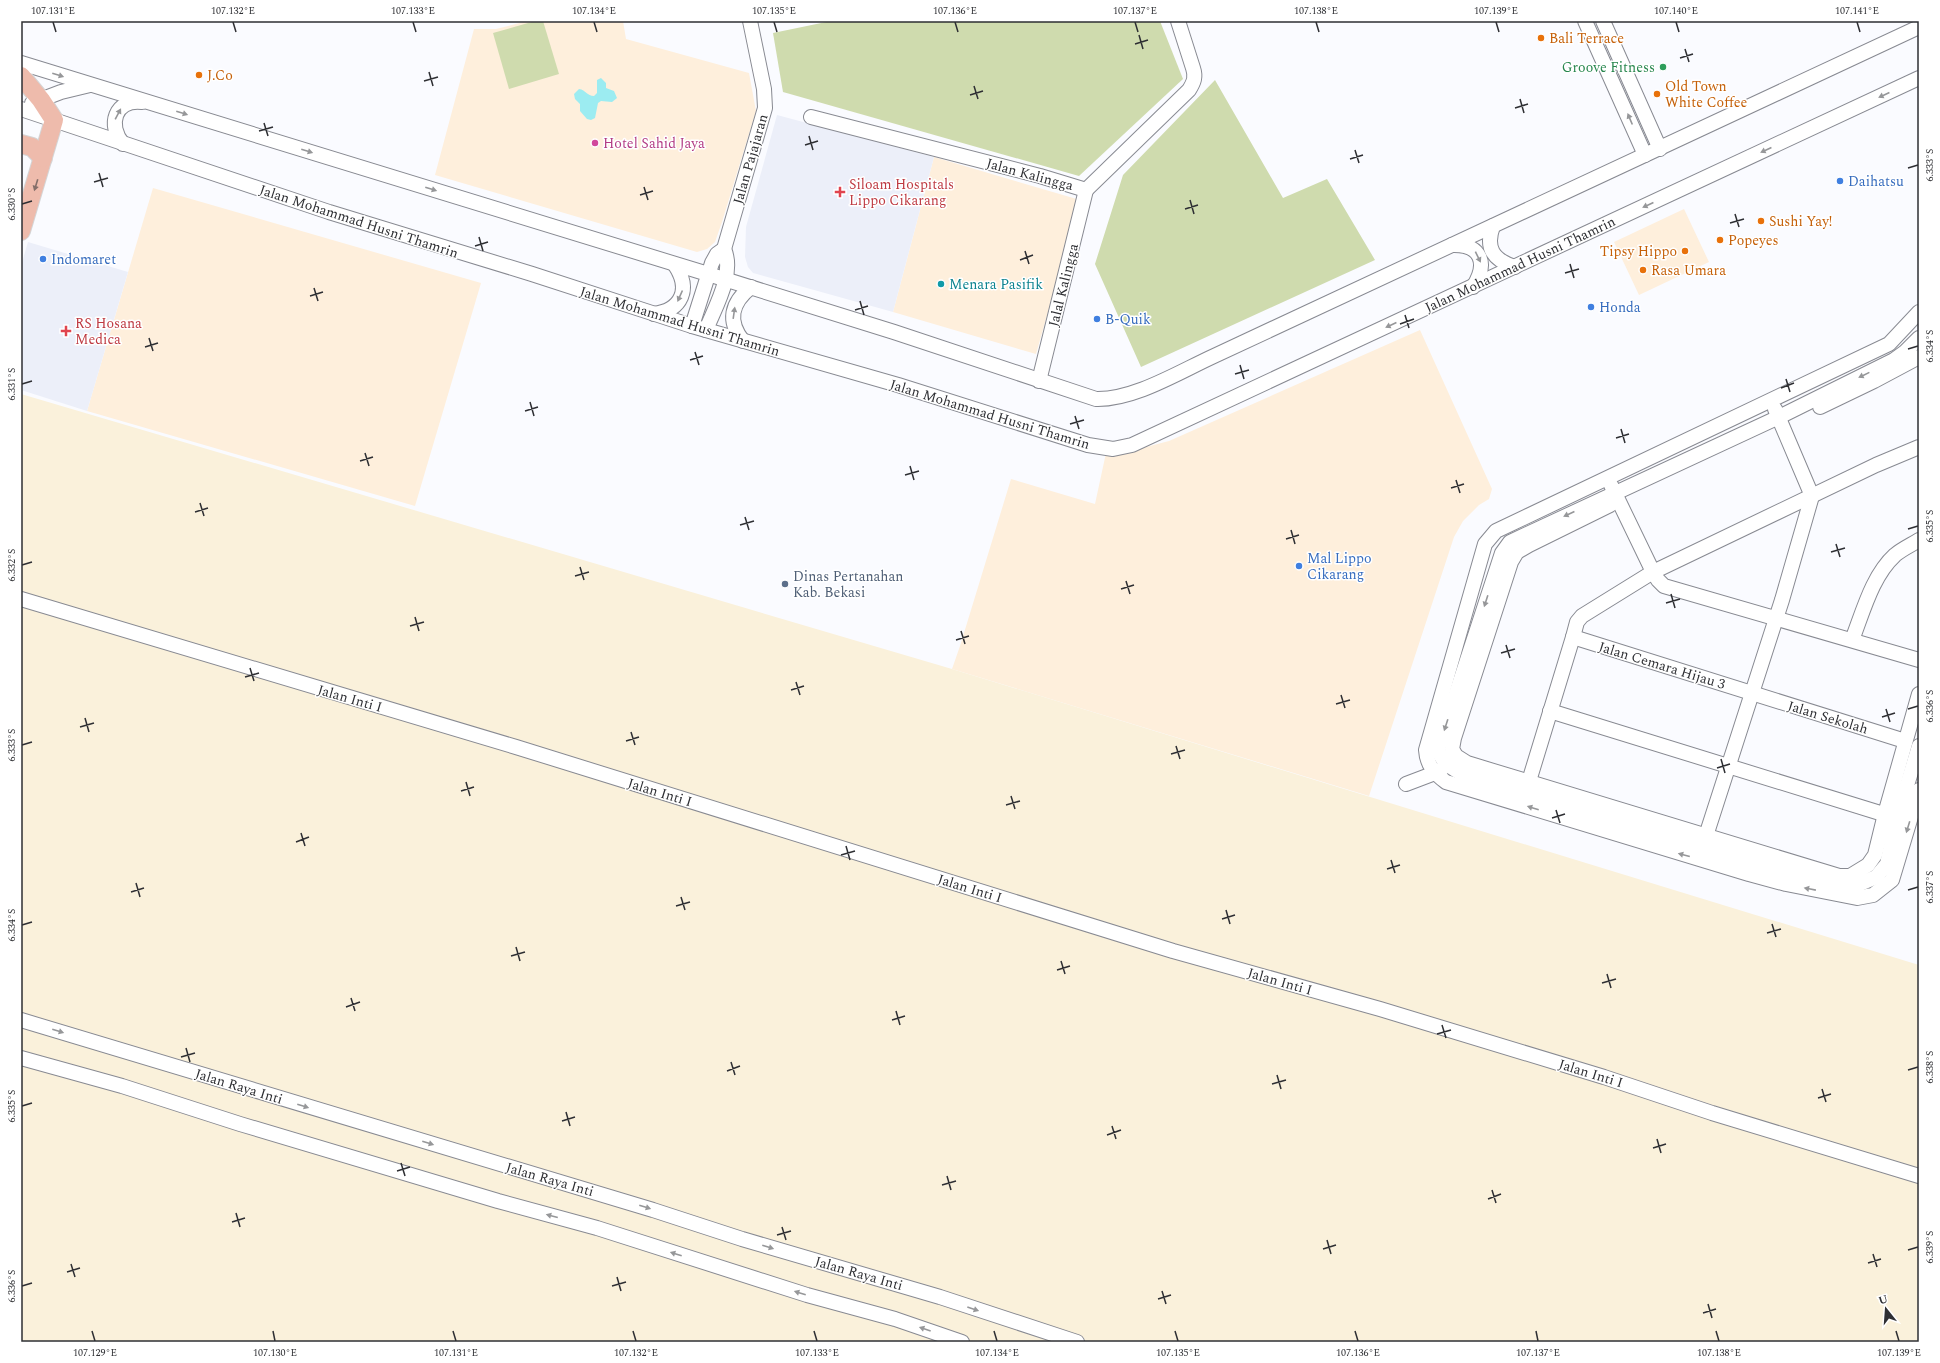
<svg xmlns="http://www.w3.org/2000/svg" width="1940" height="1363" font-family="Spectral,serif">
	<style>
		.commercial { fill: #feefdc }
		.industrial { fill: #faf1db }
		.built { fill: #eceff9 }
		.green { fill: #cfdbae }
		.water { fill: #9cecf1 }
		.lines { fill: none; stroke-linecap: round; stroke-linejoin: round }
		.minor-casing { stroke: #888a92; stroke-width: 16 }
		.major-casing { stroke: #d5d5d6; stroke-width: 20 }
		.minor { stroke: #fff; stroke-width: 14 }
		.major { stroke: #eebbac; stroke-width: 18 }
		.oneway { fill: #969799 }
		.oneway2 { fill: #846e69 }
		.ticks { fill: none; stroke: #2e2f33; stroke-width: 1.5 }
		.food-dot { fill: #e8710a; stroke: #fff; stroke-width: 1.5 }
		.leisure-dot { fill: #2e9e5b; stroke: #fff; stroke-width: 1.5 }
		.hotel-dot { fill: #d1479c; stroke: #fff; stroke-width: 1.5 }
		.shop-dot { fill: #3f7fe0; stroke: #fff; stroke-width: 1.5 }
		.health-dot { fill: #e0444e; stroke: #fff; stroke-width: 1.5 }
		.culture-dot { fill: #0f9aa8; stroke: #fff; stroke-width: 1.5 }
		.service-dot { fill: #5c6f8a; stroke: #fff; stroke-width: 1.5 }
		.labels { text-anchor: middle; stroke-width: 3; stroke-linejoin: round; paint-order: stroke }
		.food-label { font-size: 14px; fill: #c56008; stroke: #fff; text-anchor: start }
		.leisure-label { font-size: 14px; fill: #27864d; stroke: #fff; text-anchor: end }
		.hotel-label { font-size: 14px; fill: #b23c85; stroke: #fff; text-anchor: start }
		.street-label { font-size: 14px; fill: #2e2f33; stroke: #fff }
		.shop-label { font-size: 14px; fill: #366cbe; stroke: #fff; text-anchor: start }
		.health-label { font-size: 14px; fill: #be3a42; stroke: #fff; text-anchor: start }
		.culture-label { font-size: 14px; fill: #0d838f; stroke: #fff; text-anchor: start }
		.service-label { font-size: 14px; fill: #4e5e75; stroke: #fff; text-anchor: start }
		.neatline { fill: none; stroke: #2e2f33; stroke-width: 1.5 }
		.ticks-label { font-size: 10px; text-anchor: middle; fill: #2e2f33 }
	</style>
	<rect width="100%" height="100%" fill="#fafbff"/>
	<g class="commercial">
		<polygon points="527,21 623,21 626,39 749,73 756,111 722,222 715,242 707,249 697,252 435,175 474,29 496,29"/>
		<polygon points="934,157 1080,200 1036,354 893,312"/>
		<polygon points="153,188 481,283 415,506 87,411"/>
		<polygon points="1684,209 1709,262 1639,295 1614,242"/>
		<polygon points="1420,330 1492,489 1489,499 1479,505 1463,521 1454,537 1369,796 952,669 960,646 1011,479 1095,504 1106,453 1123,453 1169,441"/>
	</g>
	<polygon class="industrial" points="21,394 952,669 1919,965 1919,1342 21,1342"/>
	<g class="built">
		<polygon points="777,115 934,157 893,312 753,273 748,267 745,257 746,227"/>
		<polygon points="28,242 128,272 87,411 21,390 21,266"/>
	</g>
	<g class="green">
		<polygon points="535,21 543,21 559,74 509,89 493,33"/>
		<polygon points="831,21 1160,21 1183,79 1079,176 783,92 773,33"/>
		<polygon points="1215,80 1283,198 1327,179 1375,260 1141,367 1095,264 1123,175"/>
	</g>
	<path class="water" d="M 601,78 L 606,83 L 606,88 L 614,91 L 617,98 L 612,102 L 601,101 L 598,103 L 595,118 L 591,120 L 587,119 L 580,111 L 580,104 L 575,99 L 574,94 L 579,89 C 586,90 587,96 594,96 L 597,93 L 597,80 Z"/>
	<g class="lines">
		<defs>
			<g id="minor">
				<polyline points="1585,21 1645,155"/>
				<polyline points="1603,21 1660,149"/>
				<path d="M 21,63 L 708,274 L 894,332 L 1096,399 C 1134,400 1179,372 1214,356 L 1919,27"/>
				<polyline points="32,103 61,92 90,85"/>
				<polyline points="21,109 329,212 532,274 692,326 898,385 1088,445 1113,449 1132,445 1919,78"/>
				<polyline points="811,117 1040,176 1086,190"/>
				<path d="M 123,144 C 107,125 115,99 142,102"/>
				<path d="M 1086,190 L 1189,90 C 1194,82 1196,77 1193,68 L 1178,21"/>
				<path d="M 1493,226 C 1485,248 1493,260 1515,267"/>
				<path d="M 1452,245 C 1482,244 1488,264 1473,287"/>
				<path d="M 1919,312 L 1889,344 L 1496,531 L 1485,544 L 1426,750 C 1427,765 1434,773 1446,782 L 1749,874 L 1786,884 L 1857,898 L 1873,895 L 1892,880 L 1919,790"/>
				<path d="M 654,314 C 682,310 691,289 675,265"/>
				<polyline points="692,326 712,263 717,254 724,249 765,108 764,89 750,21"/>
				<path d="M 706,330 C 715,307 735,274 724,249"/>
				<path d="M 1919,338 L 1905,352 L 1894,360 L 1779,417 L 1510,542 L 1502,553 L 1438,749 C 1442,763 1450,767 1462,774 L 1702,848 L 1843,886 L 1855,886 L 1876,877 L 1887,864 L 1897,818 L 1919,746"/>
				<path d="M 743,341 C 727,321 731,303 751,287"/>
				<polyline points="1039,381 1086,190"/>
				<polyline points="1820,407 1874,381 1919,357"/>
				<polyline points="1611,485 1653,572 1658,580 1664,586 1919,660"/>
				<polyline points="1610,505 1529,545 1517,552 1511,562 1454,738 1452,749 1456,756 1467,763 1839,876 1850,876 1868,865 1875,855 1885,814 1919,694"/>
				<polyline points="21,599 516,747 1173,951 1380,1009 1604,1077 1712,1113 1919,1176"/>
				<polyline points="1573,637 1905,741"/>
				<path d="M 1852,640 C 1863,612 1872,576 1895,555 C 1902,549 1911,545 1919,540"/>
				<polyline points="1550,711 1893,817"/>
				<polyline points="1406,784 1435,773 1442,769"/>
				<polyline points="1526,791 1573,637 1577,622 1582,616 1653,572 1876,465 1919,447"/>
				<polyline points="1704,842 1782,600 1812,496 1775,409"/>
				<polyline points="21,1020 653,1210 742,1239 940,1297 1077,1342"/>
				<polyline points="21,1058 122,1086 240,1124 498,1201 597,1228 807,1295 895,1319 962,1342"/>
			</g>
			<g id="major">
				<polyline points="21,76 41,100 54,120 21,231"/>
				<polyline points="21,144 32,147 43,158"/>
			</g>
		</defs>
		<use href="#minor" class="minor-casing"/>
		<use href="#major" class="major-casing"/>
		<use href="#minor" class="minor"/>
		<use href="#major" class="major"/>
	</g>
	<defs><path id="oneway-solid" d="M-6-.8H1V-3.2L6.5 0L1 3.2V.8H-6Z"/></defs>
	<g class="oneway">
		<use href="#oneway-solid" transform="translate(58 75) rotate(17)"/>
		<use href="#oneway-solid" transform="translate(1884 95) rotate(155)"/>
		<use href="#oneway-solid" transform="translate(182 113) rotate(17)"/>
		<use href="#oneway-solid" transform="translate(118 114) rotate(-62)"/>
		<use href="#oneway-solid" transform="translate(1630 119) rotate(-113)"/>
		<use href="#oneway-solid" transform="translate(1766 150) rotate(155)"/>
		<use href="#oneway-solid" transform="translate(307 151) rotate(17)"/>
		<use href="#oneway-solid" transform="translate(431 189) rotate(17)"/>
		<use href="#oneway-solid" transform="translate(1648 205) rotate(155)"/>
		<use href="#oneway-solid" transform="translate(1478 257) rotate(64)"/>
		<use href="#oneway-solid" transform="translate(680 296) rotate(114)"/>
		<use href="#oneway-solid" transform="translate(734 313) rotate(-82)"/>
		<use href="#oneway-solid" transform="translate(1391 325) rotate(155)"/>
		<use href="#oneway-solid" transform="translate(1864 375) rotate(154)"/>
		<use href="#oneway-solid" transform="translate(1569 514) rotate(155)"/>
		<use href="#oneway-solid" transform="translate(1486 601) rotate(108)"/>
		<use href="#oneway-solid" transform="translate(1446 725) rotate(108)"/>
		<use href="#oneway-solid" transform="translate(1533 808) rotate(-163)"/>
		<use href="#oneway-solid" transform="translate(1908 827) rotate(107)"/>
		<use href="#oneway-solid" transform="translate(1684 855) rotate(-165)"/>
		<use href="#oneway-solid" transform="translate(1810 889) rotate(-169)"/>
		<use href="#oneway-solid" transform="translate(58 1031) rotate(17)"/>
		<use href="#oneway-solid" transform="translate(303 1106) rotate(17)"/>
		<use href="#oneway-solid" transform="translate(428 1143) rotate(17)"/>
		<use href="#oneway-solid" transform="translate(645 1207) rotate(17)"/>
		<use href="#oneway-solid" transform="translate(552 1216) rotate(-165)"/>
		<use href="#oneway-solid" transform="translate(768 1247) rotate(17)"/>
		<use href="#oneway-solid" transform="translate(676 1254) rotate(-162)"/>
		<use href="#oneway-solid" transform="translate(800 1293) rotate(-163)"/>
		<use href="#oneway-solid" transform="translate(973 1309) rotate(19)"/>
		<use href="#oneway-solid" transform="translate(925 1329) rotate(-161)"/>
	</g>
	<use class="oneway2" href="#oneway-solid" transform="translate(36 185) rotate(107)"/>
	<path class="ticks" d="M 53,22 L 56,32M 233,22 L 236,32M 413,22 L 416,32M 594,22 L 597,32M 774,22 L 777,32M 955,22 L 958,32M 1135,22 L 1138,32M 1316,22 L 1319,32M 1496,22 L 1499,32M 1676,22 L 1679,32M 1857,22 L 1860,32M 1139,35 L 1143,49M 1135,44 L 1148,40M 1685,49 L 1689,62M 1680,58 L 1693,54M 429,72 L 433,86M 424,81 L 438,77M 974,86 L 978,99M 970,95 L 983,91M 1520,99 L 1524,113M 1515,108 L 1528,104M 264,123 L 268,136M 259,131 L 273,127M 809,136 L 813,150M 805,145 L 818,141M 1355,150 L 1359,163M 1350,159 L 1363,155M 1908,168 L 1918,165M 99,173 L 103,187M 94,182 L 108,178M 644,187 L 648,200M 640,195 L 653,191M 1190,200 L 1194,214M 22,204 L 32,201M 1185,209 L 1198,205M 1735,214 L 1739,227M 1730,223 L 1744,219M 479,237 L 483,251M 475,246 L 488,242M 1025,251 L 1029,264M 1020,260 L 1033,255M 1570,264 L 1574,278M 1565,273 L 1579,269M 314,288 L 318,301M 310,296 L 323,292M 860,301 L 864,315M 855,310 L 868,306M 1405,315 L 1409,328M 1400,324 L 1414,319M 149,338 L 153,351M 145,347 L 158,343M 1908,349 L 1918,346M 695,352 L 699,365M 690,360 L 703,356M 1240,365 L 1244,379M 1235,374 L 1249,370M 1786,379 L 1790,392M 22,384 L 32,381M 1781,388 L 1794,383M 530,402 L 534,416M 525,411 L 538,407M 1075,416 L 1079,429M 1070,424 L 1084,420M 1621,429 L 1625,443M 1616,438 L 1629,434M 365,453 L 369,466M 360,461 L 373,457M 910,466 L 914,480M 905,475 L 919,471M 1456,480 L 1460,493M 1451,488 L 1464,484M 200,503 L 204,516M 195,512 L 208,508M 745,517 L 749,530M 740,525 L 754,521M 1908,529 L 1918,526M 1291,530 L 1295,544M 1286,539 L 1299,535M 1836,544 L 1840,557M 1831,552 L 1845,548M 22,565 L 32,562M 580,567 L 584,580M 575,576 L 589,572M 1126,581 L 1130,594M 1121,589 L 1134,585M 1671,594 L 1675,608M 1666,603 L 1680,599M 415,617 L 419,631M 410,626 L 424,622M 961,631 L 965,644M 956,640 L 969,636M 1506,645 L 1510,658M 1501,653 L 1515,649M 250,668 L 254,681M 245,677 L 259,673M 796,682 L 800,695M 791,690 L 804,686M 1341,695 L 1345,708M 1336,704 L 1350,700M 1886,709 L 1890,722M 1908,709 L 1918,706M 1882,717 L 1895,713M 85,718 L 89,732M 80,727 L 94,723M 631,732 L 635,745M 626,741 L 639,737M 22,745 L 32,742M 1176,746 L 1180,759M 1171,754 L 1185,750M 1721,759 L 1725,773M 1717,768 L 1730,764M 466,782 L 470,796M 461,791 L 474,787M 1011,796 L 1015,809M 1006,805 L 1020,801M 1556,810 L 1560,823M 1552,818 L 1565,814M 301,833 L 305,846M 296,842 L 309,837M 846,846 L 850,860M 841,855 L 855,851M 1391,860 L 1395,873M 1387,869 L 1400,865M 136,883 L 140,897M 1908,890 L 1918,887M 131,892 L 144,888M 681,897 L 685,910M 676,906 L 690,902M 1226,910 L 1230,924M 1222,919 L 1235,915M 1772,924 L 1776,937M 22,925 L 32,922M 1767,933 L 1781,929M 516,947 L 520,961M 511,956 L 525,952M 1061,961 L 1065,974M 1057,970 L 1070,966M 1607,974 L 1611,988M 1602,983 L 1616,979M 351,998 L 355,1011M 346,1007 L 360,1002M 896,1011 L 900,1025M 892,1020 L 905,1016M 1442,1025 L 1446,1038M 1437,1034 L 1451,1030M 186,1048 L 190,1062M 181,1057 L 195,1053M 731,1062 L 735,1075M 1908,1070 L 1918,1067M 727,1071 L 740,1066M 1277,1075 L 1281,1089M 1272,1084 L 1286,1080M 1822,1089 L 1826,1102M 1818,1098 L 1831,1094M 22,1106 L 32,1103M 566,1112 L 570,1126M 562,1121 L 575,1117M 1112,1126 L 1116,1139M 1107,1135 L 1121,1130M 1657,1139 L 1661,1153M 1653,1148 L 1666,1144M 401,1163 L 405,1176M 397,1171 L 410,1167M 947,1176 L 951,1190M 942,1185 L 956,1181M 1492,1190 L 1496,1203M 1488,1199 L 1501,1194M 236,1213 L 240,1227M 232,1222 L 245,1218M 782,1227 L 786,1240M 777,1235 L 791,1231M 1327,1240 L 1331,1254M 1323,1249 L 1336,1245M 1908,1250 L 1918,1247M 1873,1254 L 1877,1267M 1868,1263 L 1881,1259M 71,1264 L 75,1277M 67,1272 L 80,1268M 617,1277 L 621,1291M 22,1286 L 32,1283M 612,1286 L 626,1282M 1162,1291 L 1166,1304M 1158,1299 L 1171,1295M 1708,1304 L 1712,1318M 1703,1313 L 1716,1309M 92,1331 L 95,1341M 273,1331 L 275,1341M 453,1331 L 456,1341M 633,1331 L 636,1341M 814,1331 L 817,1341M 994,1331 L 997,1341M 1175,1331 L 1178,1341M 1355,1331 L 1358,1341M 1536,1331 L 1538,1341M 1716,1331 L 1719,1341M 1896,1331 L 1899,1341"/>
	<g class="food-dot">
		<circle cx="1541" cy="38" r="4"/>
		<circle cx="199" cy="75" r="4"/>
		<circle cx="1657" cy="94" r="4"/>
		<circle cx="1761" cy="221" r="4"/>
		<circle cx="1720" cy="240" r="4"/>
		<circle cx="1685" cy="251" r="4"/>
		<circle cx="1643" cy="270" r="4"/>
	</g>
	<circle class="leisure-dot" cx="1663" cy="67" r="4"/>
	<circle class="hotel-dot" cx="595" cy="143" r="4"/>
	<g class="shop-dot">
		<circle cx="1840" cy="181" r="4"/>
		<circle cx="43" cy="259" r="4"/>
		<circle cx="1591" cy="307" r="4"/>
		<circle cx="1097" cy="319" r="4"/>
		<circle cx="1299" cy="566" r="4"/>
	</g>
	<g class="health-dot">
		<path d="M838 186h4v4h4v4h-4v4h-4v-4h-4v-4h4z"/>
		<path d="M64 325h4v4h4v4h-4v4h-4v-4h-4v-4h4z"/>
	</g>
	<circle class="culture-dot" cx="941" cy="284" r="4"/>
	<circle class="service-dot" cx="785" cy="584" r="4"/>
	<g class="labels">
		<g class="food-label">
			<text x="1549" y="43">Bali Terrace</text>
			<text x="207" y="80">J.Co</text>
			<text x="1665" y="91">Old Town<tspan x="1665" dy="16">White Coffee</tspan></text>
			<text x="1769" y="226">Sushi Yay!</text>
			<text x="1728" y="245">Popeyes</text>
			<text x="1677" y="256" text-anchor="end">Tipsy Hippo</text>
			<text x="1651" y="275">Rasa Umara</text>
		</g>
		<g class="leisure-label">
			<text x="1655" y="72">Groove Fitness</text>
		</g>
		<g class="hotel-label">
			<text x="603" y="148">Hotel Sahid Jaya</text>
		</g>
		<g class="street-label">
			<text transform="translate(750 159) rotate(-74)" y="5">Jalan Pajajaran</text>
			<text transform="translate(1030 174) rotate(15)" y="5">Jalan Kalingga</text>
			<text transform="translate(359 221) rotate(18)" y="5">Jalan Mohammad Husni Thamrin</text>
			<text transform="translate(1520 264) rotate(-25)" y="5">Jalan Mohammad Husni Thamrin</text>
			<text transform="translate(1063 285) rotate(-76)" y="5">Jalal Kalingga</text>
			<text transform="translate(680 321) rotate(17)" y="5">Jalan Mohammad Husni Thamrin</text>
			<text transform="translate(990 414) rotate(17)" y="5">Jalan Mohammad Husni Thamrin</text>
			<text transform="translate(1662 665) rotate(17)" y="5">Jalan Cemara Hijau 3</text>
			<text transform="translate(350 698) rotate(16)" y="5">Jalan Inti I</text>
			<text transform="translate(1828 717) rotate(17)" y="5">Jalan Sekolah</text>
			<text transform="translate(660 792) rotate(17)" y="5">Jalan Inti I</text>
			<text transform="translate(970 888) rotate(17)" y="5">Jalan Inti I</text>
			<text transform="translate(1280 981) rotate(16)" y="5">Jalan Inti I</text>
			<text transform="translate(1591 1073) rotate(17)" y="5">Jalan Inti I</text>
			<text transform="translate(239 1086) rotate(17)" y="5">Jalan Raya Inti</text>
			<text transform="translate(550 1179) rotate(16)" y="5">Jalan Raya Inti</text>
			<text transform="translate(859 1273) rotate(16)" y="5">Jalan Raya Inti</text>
		</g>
		<g class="shop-label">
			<text x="1848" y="186">Daihatsu</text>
			<text x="51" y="264">Indomaret</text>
			<text x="1599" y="312">Honda</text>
			<text x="1105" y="324">B-Quik</text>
			<text x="1307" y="563">Mal Lippo<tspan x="1307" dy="16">Cikarang</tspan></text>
		</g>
		<g class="health-label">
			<text x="849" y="189">Siloam Hospitals<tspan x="849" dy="16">Lippo Cikarang</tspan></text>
			<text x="75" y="328">RS Hosana<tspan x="75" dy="16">Medica</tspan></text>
		</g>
		<g class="culture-label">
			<text x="949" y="289">Menara Pasifik</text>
		</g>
		<g class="service-label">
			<text x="793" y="581">Dinas Pertanahan<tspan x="793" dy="16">Kab. Bekasi</tspan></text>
		</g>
	</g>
	<rect width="1940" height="1363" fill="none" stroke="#ffffff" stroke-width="44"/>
	<g transform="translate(1886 1309) rotate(343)" stroke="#ffffff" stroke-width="3" paint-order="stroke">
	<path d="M0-3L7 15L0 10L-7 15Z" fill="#2e2f33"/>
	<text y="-6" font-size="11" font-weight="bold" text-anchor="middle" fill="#2e2f33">U</text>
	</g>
	<rect x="22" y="22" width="1896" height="1319" class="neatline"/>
	<g class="ticks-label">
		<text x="53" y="14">107.131°E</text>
		<text x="233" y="14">107.132°E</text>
		<text x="413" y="14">107.133°E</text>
		<text x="594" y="14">107.134°E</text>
		<text x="774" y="14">107.135°E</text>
		<text x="955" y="14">107.136°E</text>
		<text x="1135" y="14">107.137°E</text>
		<text x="1316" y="14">107.138°E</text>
		<text x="1496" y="14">107.139°E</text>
		<text x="1676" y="14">107.140°E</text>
		<text x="1857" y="14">107.141°E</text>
		<text transform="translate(1929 165) rotate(-90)" y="4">6.333°S</text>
		<text transform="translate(11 204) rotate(-90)" y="4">6.330°S</text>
		<text transform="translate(1929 346) rotate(-90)" y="4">6.334°S</text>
		<text transform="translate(11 384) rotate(-90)" y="4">6.331°S</text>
		<text transform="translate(1929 526) rotate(-90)" y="4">6.335°S</text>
		<text transform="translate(11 565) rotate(-90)" y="4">6.332°S</text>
		<text transform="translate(1929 706) rotate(-90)" y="4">6.336°S</text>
		<text transform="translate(11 745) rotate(-90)" y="4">6.333°S</text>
		<text transform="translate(1929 887) rotate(-90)" y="4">6.337°S</text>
		<text transform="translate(11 925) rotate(-90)" y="4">6.334°S</text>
		<text transform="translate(1929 1067) rotate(-90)" y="4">6.338°S</text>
		<text transform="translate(11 1106) rotate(-90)" y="4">6.335°S</text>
		<text transform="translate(1929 1247) rotate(-90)" y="4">6.339°S</text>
		<text transform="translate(11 1286) rotate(-90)" y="4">6.336°S</text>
		<text x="95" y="1356">107.129°E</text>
		<text x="275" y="1356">107.130°E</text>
		<text x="456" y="1356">107.131°E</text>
		<text x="636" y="1356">107.132°E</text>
		<text x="817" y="1356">107.133°E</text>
		<text x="997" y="1356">107.134°E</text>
		<text x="1178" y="1356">107.135°E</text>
		<text x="1358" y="1356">107.136°E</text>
		<text x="1538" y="1356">107.137°E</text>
		<text x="1719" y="1356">107.138°E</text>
		<text x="1899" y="1356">107.139°E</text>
	</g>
</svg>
